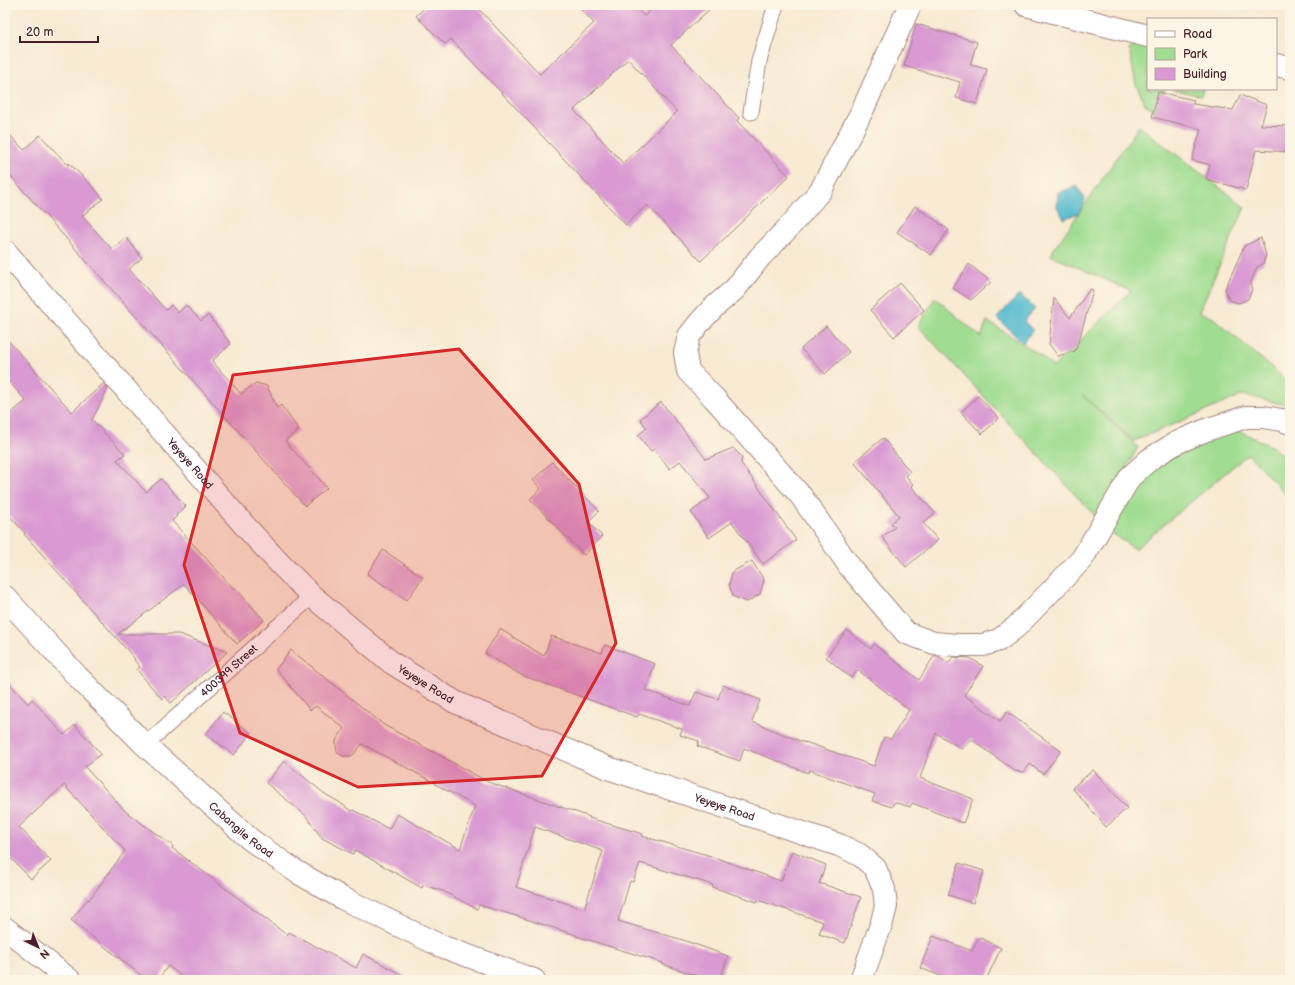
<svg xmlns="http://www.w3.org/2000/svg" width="1295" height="985" font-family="'Balsamiq Sans',sans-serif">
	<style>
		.green { fill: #a0dd91; stroke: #757e5e }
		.water { fill: #52bacf; stroke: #4e6c7d }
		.building { fill: #d999d2; fill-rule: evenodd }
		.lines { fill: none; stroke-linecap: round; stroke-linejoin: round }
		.service-casing { stroke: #a1847f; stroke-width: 17 }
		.minor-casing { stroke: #a1847f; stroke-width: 24 }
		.service { stroke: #fff; stroke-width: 15 }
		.minor { stroke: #fff; stroke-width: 22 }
		.marked { fill: #d62828; fill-opacity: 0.2; stroke: #d62828; stroke-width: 3; stroke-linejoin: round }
		.labels { text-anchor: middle; stroke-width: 3; stroke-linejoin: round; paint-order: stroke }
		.street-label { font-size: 11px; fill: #4a1f2b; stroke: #fcf5e5 }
	</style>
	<rect width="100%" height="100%" fill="#fcf5e5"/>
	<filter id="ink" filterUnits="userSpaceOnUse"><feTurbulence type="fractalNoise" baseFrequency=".025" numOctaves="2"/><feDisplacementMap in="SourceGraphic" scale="8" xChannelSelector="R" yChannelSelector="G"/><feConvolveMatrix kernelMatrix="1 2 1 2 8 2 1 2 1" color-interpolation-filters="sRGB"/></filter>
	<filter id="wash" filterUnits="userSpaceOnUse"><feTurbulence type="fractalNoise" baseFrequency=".012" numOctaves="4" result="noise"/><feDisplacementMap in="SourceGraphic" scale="16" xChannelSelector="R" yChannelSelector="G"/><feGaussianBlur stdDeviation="0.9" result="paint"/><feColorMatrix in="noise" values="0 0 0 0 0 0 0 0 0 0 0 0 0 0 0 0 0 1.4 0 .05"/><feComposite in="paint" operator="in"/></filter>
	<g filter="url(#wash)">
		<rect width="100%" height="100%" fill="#f8ead3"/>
		<g class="green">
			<polygon points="1139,40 1148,42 1148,89 1165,89 1154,111 1145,104 1136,84 1129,50"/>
			<polygon points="1172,89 1203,89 1201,96"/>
			<polygon points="1139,126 1245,207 1199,312 1212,317 1290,383 1290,406 1243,395 1134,441 1082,395 1138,447 1098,519 918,326 935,298 981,337 987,321 1040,355 1053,367 1131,291 1050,255"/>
			<polygon points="1231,427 1273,447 1290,463 1290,499 1248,454 1135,549 1109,531 1156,466"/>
		</g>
		<g class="water">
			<polygon points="1077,186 1085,199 1079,213 1064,219 1057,207 1058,193"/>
			<polygon points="1020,294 1035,309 1024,321 1033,330 1023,343 997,318"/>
		</g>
		<g id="blocks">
			<g class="building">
				<path d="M 427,5 L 475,5 L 540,74 L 594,23 L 577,5 L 634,5 L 644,16 L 656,5 L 714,5 L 671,45 L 739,118 L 737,121 L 789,176 L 701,261 L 647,205 L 626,225 L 451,39 L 445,44 L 416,16 ZM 628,59 L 677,112 L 623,163 L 574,110 Z"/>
				<polygon points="916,24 977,42 970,65 987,69 977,104 956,98 960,82 904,66"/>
				<polygon points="1158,92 1194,100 1193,104 1233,110 1240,95 1267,105 1261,125 1290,126 1290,152 1256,150 1246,190 1206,179 1210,165 1192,160 1201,129 1152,117"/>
				<polygon points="5,130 24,150 40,135 68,165 69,163 94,188 103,199 82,216 112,249 126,237 142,258 129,269 166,310 171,305 178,313 186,305 201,321 208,315 231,344 212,361 241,394 256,383 267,386 277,408 281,405 299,430 285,441 327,488 305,506 5,170"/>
				<polygon points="915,206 949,230 931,255 897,232"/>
				<polygon points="1261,238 1266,255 1263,264 1257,267 1250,284 1252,290 1248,299 1239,303 1229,300 1225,289 1244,246"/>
				<polygon points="969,264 991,282 971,300 953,288"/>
				<polygon points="900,283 924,310 894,337 870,310"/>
				<polygon points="1090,289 1093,290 1080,337 1075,351 1058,356 1049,344 1054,298 1070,318"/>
				<polygon points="826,326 849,352 825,374 801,349"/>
				<polygon points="5,337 72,412 104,383 108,388 92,420 125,454 117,460 146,492 161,479 186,506 176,515 177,516 172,521 233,588 235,588 264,620 237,644 184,584 118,634 179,634 227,652 171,703 165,696 162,699 137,670 140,667 134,660 135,659 24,534 25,533 5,511 5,418 26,401 5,377"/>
				<polygon points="978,396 999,418 982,434 961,412"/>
				<polygon points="661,402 706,459 733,448 742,457 741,463 796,540 763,564 732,522 709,538 691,512 710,498 680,461 670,469 654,449 651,451 638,435 647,428 640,419"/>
				<polygon points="883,438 910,472 906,476 913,484 911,486 935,513 923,523 938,540 906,567 882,537 895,527 891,523 899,516 854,462"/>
				<polygon points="552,462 599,511 588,522 602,536 584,555 530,499 541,489 533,480"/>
				<polygon points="383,550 423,577 407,600 367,574"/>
				<polygon points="752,561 764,580 760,594 747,602 734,597 729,585 732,572"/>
				<polygon points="500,629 544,656 551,636 602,653 605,645 655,664 645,690 690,706 696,692 718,699 723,685 760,700 752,721 753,722 805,743 805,742 874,766 884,737 891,739 909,710 858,670 851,678 826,657 847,630 871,649 874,644 919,680 934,656 938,656 949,663 953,657 970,658 983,666 964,695 1000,721 1007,712 1061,751 1043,774 1030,764 1024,772 1015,771 971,739 962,749 936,733 920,778 973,799 963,823 912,803 910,807 894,802 892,807 872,801 875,794 809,770 808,773 744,748 740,761 697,746 699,741 680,735 682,729 639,714 637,717 521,675 485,653"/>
				<path d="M 291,650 L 384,725 L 488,782 L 590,817 L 589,818 L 643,834 L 642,836 L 711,856 L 781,881 L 792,851 L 826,865 L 819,883 L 861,897 L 845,943 L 819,934 L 823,922 L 758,900 L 757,902 L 712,887 L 713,885 L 640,863 L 633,882 L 630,881 L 618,921 L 683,940 L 728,956 L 720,980 L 710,980 L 662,964 L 663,963 L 576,936 L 576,935 L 510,914 L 479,905 L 477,909 L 443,891 L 423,885 L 422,888 L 355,850 L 353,854 L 322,838 L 305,815 L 266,783 L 284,761 L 325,794 L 339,802 L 351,811 L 353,810 L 389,829 L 397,814 L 460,849 L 475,806 L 435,784 L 435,783 L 362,744 L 354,754 L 351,756 L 343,756 L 337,752 L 336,744 L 336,741 L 344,728 L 316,706 L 310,710 L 276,669 ZM 535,827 L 603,851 L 584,909 L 516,887 Z"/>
				<polygon points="5,678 28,704 32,699 64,735 75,725 101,754 85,767 126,812 173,846 172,848 287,935 289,932 356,968 363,954 412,980 187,980 168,966 158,980 147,980 71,920 88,899 89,900 125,851 64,785 19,827 51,861 31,879 5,852"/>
				<polygon points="223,712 251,733 234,755 206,734"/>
				<polygon points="1093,770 1127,808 1106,827 1072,788"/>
				<polygon points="959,863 984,871 973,903 948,895"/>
				<polygon points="933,936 972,951 979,937 1001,948 986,980 951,980 920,968"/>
			</g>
		</g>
	</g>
	<g filter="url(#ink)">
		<use href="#blocks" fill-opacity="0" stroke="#a1847f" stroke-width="1"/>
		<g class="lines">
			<defs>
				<g id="service">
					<polyline points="751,112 759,61 776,5"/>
					<path id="s1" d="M 145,745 L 312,596"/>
				</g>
				<g id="minor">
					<polyline points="910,5 862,111 821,190 790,226 760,257 735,289 713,308 700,322 689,336 685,353 688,371 714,398 801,496 850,567 906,633 934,643 957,645 983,645 999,640 1016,627 1082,559 1130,477 1150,459 1176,443 1206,430 1246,417 1263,417 1282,420 1290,423"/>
					<polyline points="1026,5 1148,36"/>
					<polyline points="1276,65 1290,68"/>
					<path id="s2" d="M 5,251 L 245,526 L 281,565 L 312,596 L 392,663 L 455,702 L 608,768 L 839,845 L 860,855 L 875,868 L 884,889 L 886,906 L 882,922 L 861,980"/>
					<path id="s3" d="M 5,597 L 77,676 L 145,745 L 251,840 L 297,872 L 342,898 L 441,946 L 534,980"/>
					<polyline points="5,928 70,980"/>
				</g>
			</defs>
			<use href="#service" class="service-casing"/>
			<use href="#minor" class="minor-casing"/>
			<use href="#service" class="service"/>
			<use href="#minor" class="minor"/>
		</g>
	</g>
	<path class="marked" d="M 459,349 L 579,484 L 616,643 L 542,776 L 358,787 L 240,733 L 184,565 L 233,375 Z"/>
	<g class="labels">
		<g class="street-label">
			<text dy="4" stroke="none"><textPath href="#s2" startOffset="282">Yeyeye Road</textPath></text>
			<text dy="4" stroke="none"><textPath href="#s1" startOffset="112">400399 Street</textPath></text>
			<text dy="4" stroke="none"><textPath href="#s2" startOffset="606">Yeyeye Road</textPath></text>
			<text dy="4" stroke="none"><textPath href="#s2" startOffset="930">Yeyeye Road</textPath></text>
			<text dy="4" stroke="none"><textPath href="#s3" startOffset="332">Cabangile Road</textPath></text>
		</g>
	</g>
	<rect width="1295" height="985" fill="none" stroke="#fcf5e5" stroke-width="20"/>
	<rect x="1147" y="18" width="130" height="72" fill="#fcf5e5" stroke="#b59f9b"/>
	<rect x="1155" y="31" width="20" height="6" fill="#ffffff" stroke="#b59f9b"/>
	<text x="1183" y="38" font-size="12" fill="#4a1f2b">Road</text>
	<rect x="1155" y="48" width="20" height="12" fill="#a0dd91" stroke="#b59f9b"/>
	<text x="1183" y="58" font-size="12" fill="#4a1f2b">Park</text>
	<rect x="1155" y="68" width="20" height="12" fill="#d999d2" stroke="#b59f9b"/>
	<text x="1183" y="78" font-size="12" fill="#4a1f2b">Building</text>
	<g transform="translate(38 947) rotate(137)" stroke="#fcf5e5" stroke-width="3" paint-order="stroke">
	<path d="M0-3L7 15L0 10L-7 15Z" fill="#4a1f2b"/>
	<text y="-6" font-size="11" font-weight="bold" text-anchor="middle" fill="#4a1f2b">N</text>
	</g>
	<path d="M20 36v6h78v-6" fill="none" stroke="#4a1f2b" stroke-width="2"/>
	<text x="26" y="36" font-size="12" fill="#4a1f2b" stroke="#fcf5e5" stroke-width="3" paint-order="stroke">20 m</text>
</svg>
